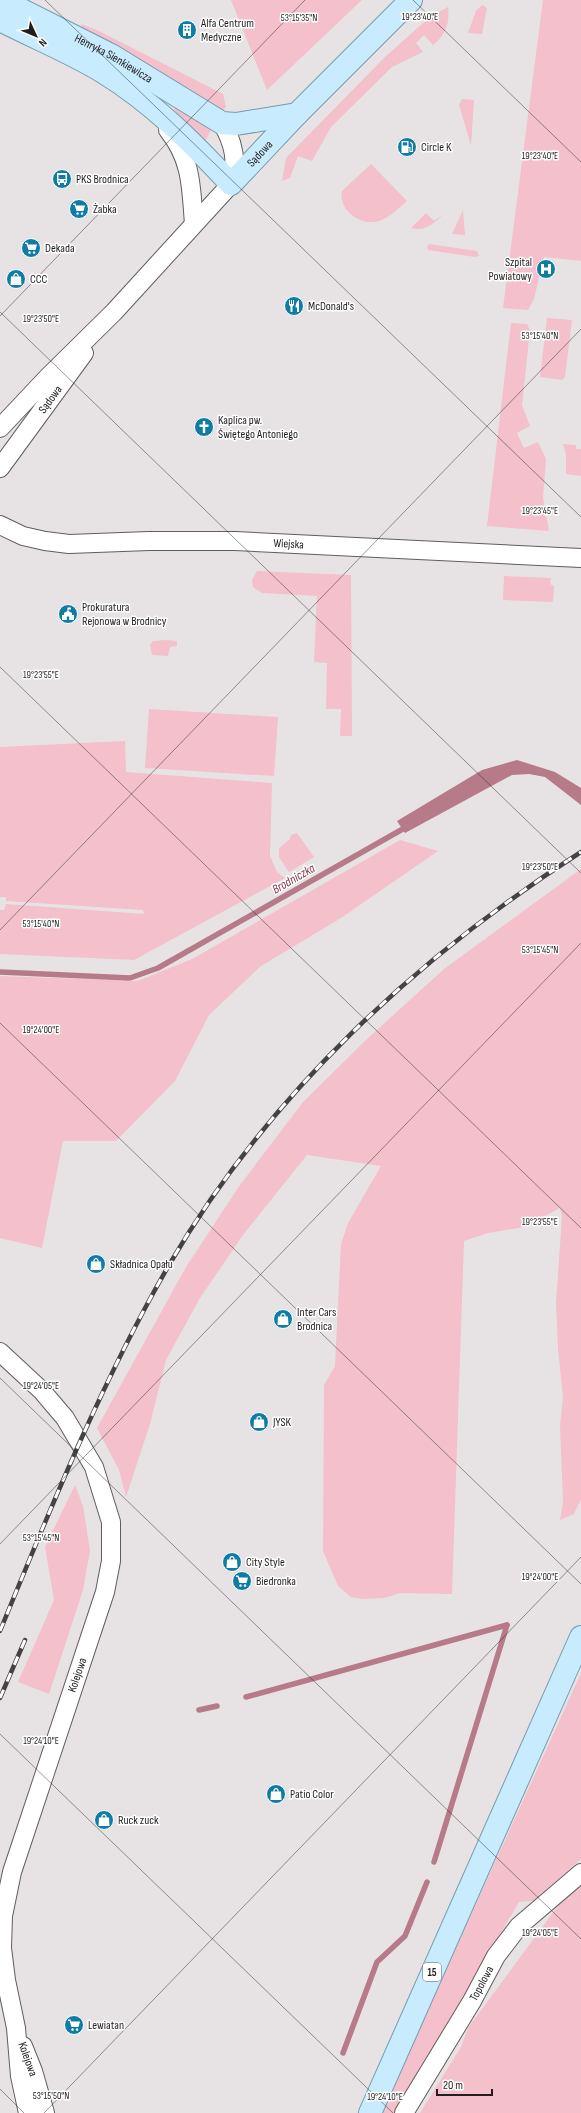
<svg xmlns="http://www.w3.org/2000/svg" width="581" height="2113" font-family="'Sofia Sans Condensed',sans-serif">
	<style>
		.green { fill: #f3c0cb }
		.water { fill: #b67a88 }
		.lines { fill: none; stroke-linecap: round; stroke-linejoin: round }
		.stream { stroke: #b67a88; stroke-width: 5.5 }
		.minor-casing { stroke: #615d5e; stroke-width: 20 }
		.major-casing { stroke: #759baf; stroke-width: 24 }
		.minor { stroke: #fff; stroke-width: 18 }
		.major { stroke: #c8ebfe; stroke-width: 22 }
		.rail-casing { stroke: #444243; stroke-width: 4.5 }
		.rail { stroke: #fff; stroke-width: 3; stroke-dasharray: 9; stroke-linecap: butt }
		.ticks { fill: none; stroke: #201e1f; stroke-width: 1; stroke-opacity: 0.45 }
		.labels { text-anchor: middle; stroke-width: 3; stroke-linejoin: round; paint-order: stroke }
		.shield { fill: #fff; stroke: #636262; stroke-width: 1 }
		.shield-label { font-size: 11px; font-weight: bold; fill: #201e1f }
		.poi-label { font-size: 12px; fill: #201e1f; stroke: #fff; text-anchor: start }
		.street-label { font-size: 12px; fill: #201e1f; stroke: #fff }
		.water-label { font-size: 13px; font-style: italic; fill: #853a4f; stroke: #fff }
		.ticks-label { font-size: 10px; text-anchor: middle; fill: #201e1f; stroke: #fff; stroke-width: 3; stroke-linejoin: round; paint-order: stroke }
	</style>
	<rect width="100%" height="100%" fill="#e7e3e4"/>
	<g class="green">
		<polygon points="231,0 362,0 267,90"/>
		<polygon points="543,0 581,0 581,261 544,257 534,299 528,310 503,308"/>
		<polygon points="482,5 487,8 482,34 468,33 476,11"/>
		<path d="M 448,7 C 450,23 446,35 433,45 L 424,35 L 416,43 L 423,52 L 392,67 L 331,127 L 312,161 L 298,156 L 290,178 L 282,181 L 286,158 L 385,57 L 431,16 Z"/>
		<polygon points="81,24 97,30 223,94 226,107 221,113 83,32"/>
		<polygon points="462,99 474,100 471,145 459,105"/>
		<polygon points="178,106 211,130 204,144 177,114 174,109"/>
		<path d="M 371,164 L 407,201 C 399,208 389,218 379,221 C 360,227 338,209 342,191 Z"/>
		<polygon points="463,210 465,235 452,234"/>
		<path d="M 426,213 L 434,221 L 444,214 C 434,223 426,232 411,228 Z"/>
		<polygon points="429,244 477,251 479,256 475,257 428,250 427,247"/>
		<polygon points="547,318 572,320 565,377 562,380 540,377"/>
		<polygon points="511,323 527,324 530,330 522,405 530,426 517,433 524,448 538,442 546,459 543,498 549,531 487,526"/>
		<polygon points="563,444 576,445 576,449 581,449 581,476 566,474 566,455"/>
		<polygon points="257,571 351,575 352,736 340,736 341,709 326,709 327,663 314,662 317,596 262,593 253,587 252,580"/>
		<polygon points="504,576 551,578 550,584 554,586 553,602 503,600"/>
		<polygon points="165,640 177,641 177,646 170,647 168,656 152,655 150,645 153,641"/>
		<polygon points="149,709 278,717 274,776 145,768"/>
		<polygon points="125,741 126,772 272,783 270,856 277,872 285,878 134,960 0,954 0,910 4,910 6,904 144,914 143,910 6,901 6,897 0,897 0,747"/>
		<polygon points="297,833 314,857 289,872 279,857 279,848 290,839 291,835"/>
		<polygon points="400,840 438,851 341,918 261,966 209,1015 175,1081 116,1141 63,1141 42,1248 0,1238 0,976 138,981 192,959"/>
		<polygon points="581,869 581,1499 574,1514 560,1520 563,1502 560,1425 563,1397 558,1349 556,1303 562,1216 560,1208 524,1227 488,1233 464,1241 452,1594 400,1593 384,1598 363,1599 351,1597 338,1586 323,1551 324,1385 335,1366 341,1244 348,1223 381,1166 307,1155 243,1235 200,1298 166,1360 150,1424 126,1497 119,1470 97,1428 186,1267 240,1185 303,1102 368,1038 444,969"/>
		<polygon points="75,1485 83,1506 90,1551 83,1590 49,1694 18,1682 54,1600 45,1547"/>
		<polygon points="581,1673 581,1859 533,1901 519,1902 395,2113 381,2113"/>
		<polygon points="581,1887 581,2113 420,2113 461,2047 468,2028 560,1903"/>
	</g>
	<polygon class="water" points="517,760 555,772 581,788 581,805 545,777 529,774 512,775 405,833 397,821 482,770"/>
	<g class="lines">
		<g class="stream">
			<polyline points="0,972 130,978 158,968 408,826"/>
			<polyline points="246,1697 507,1625"/>
			<polyline points="199,1710 217,1706"/>
			<polyline points="434,1862 507,1625"/>
			<polyline points="343,2053 377,1962 405,1936 427,1882"/>
		</g>
		<defs>
			<g id="minor">
				<path d="M 168,130 C 192,160 191,187 194,224"/>
				<path d="M 0,428 L 48,377 L 114,312 L 231,184 C 238,162 234,143 222,123"/>
				<path id="s1" d="M 0,468 L 84,353"/>
				<path id="s2" d="M 0,525 L 23,536 L 45,541 L 69,544 L 149,541 L 235,541 L 581,558"/>
				<polyline points="0,1352 42,1391 65,1418 94,1467 111,1522 111,1561 105,1592 12,1872 3,1916 2,1948 6,1980 16,2028 20,2076 28,2113"/>
				<polyline points="23,2046 33,2071 45,2113"/>
				<path id="s3" d="M 404,2113 L 472,2001 L 496,1956 L 519,1926 L 581,1873"/>
			</g>
			<g id="major">
				<path id="s4" d="M 2,0 L 111,55 L 222,123 L 236,124 L 297,114"/>
				<path id="s5" d="M 0,20 C 33,37 72,53 103,72 C 152,102 192,142 231,184 L 297,114 L 411,0"/>
				<polyline points="370,2113 581,1637"/>
			</g>
		</defs>
		<use href="#minor" class="minor-casing"/>
		<use href="#major" class="major-casing"/>
		<use href="#minor" class="minor"/>
		<use href="#major" class="major"/>
		<defs>
			<g id="rail">
				<path d="M 0,1631 C 51,1507 102,1381 169,1265 C 268,1095 417,957 581,852"/>
				<polyline points="0,1698 25,1640"/>
			</g>
		</defs>
		<use href="#rail" class="rail-casing"/>
		<use href="#rail" class="rail"/>
	</g>
	<path class="ticks" d="M 45,0 L 581,517M 413,0 L 581,162M 0,312 L 581,873M 0,316 L 305,0M 0,667 L 581,1228M 0,930 L 581,329M 0,1023 L 581,1584M 0,1378 L 581,1939M 0,1544 L 581,943M 0,1734 L 393,2113M 0,2089 L 24,2113M 44,2113 L 581,1557"/>
	<defs>
		<symbol id="building-disc" viewBox="-11 -11 22 22"><circle r="9.5" fill="#0f7ca5" stroke="#fff"/><path d="M-4-6H4V6H1V3H-1V6H-4ZM-2.5-4.3h1.7v1.8h-1.7ZM.8-4.3h1.7v1.8H.8ZM-2.5-1h1.7V.8h-1.7ZM.8-1h1.7V.8H.8Z" fill="#fff"/></symbol>
		<symbol id="fuel-disc" viewBox="-11 -11 22 22"><circle r="9.5" fill="#0f7ca5" stroke="#fff"/><path d="M-5.5-6h7V0h2V4h1.3V-2.5L3-4.5l.8-.8L6-3V5H2.5V1h-1V6h-7ZM-4.2-4.7v3.2H.2V-4.7Z" fill="#fff"/></symbol>
		<symbol id="bus-disc" viewBox="-11 -11 22 22"><circle r="9.5" fill="#0f7ca5" stroke="#fff"/><path d="M-5-6H5V4H4V6H2V4H-2V6H-4V4H-5ZM-3.5-4V0h7V-4ZM-3.5 1.2v1.5H-2V1.2ZM2 1.2v1.5H3.5V1.2Z" fill="#fff"/></symbol>
		<symbol id="supermarket-disc" viewBox="-11 -11 22 22"><circle r="9.5" fill="#0f7ca5" stroke="#fff"/><path d="M-6-5.5h2.5l.6 2H6L4.5 2H-2.5L-4.4-4H-6ZM-1.5 3.2a1.3 1.3 0 1 0 .1 0ZM3 3.2a1.3 1.3 0 1 0 .1 0Z" fill="#fff"/></symbol>
		<symbol id="hospital-disc" viewBox="-11 -11 22 22"><circle r="9.5" fill="#0f7ca5" stroke="#fff"/><path d="M-5-5h3v3.5h4V-5h3V5h-3V1.5h-4V5h-3Z" fill="#fff"/></symbol>
		<symbol id="shop-disc" viewBox="-11 -11 22 22"><circle r="9.5" fill="#0f7ca5" stroke="#fff"/><path d="M-5-2.5h2.3a2.7 3.5 0 0 1 5.4 0H5L5.5 6h-11ZM-1.5-2.5h3a1.5 2.3 0 0 0-3 0Z" fill="#fff"/></symbol>
		<symbol id="restaurant-disc" viewBox="-11 -11 22 22"><circle r="9.5" fill="#0f7ca5" stroke="#fff"/><path d="M-5-6h1v4h1v-4h1v4h1v-4h1v5L-1.5 .5V6h-2V.5L-5-1ZM5-6V6H3V1.5H1.5Q1.5-4 5-6Z" fill="#fff"/></symbol>
		<symbol id="church-disc" viewBox="-11 -11 22 22"><circle r="9.5" fill="#0f7ca5" stroke="#fff"/><path d="M-1.2-6h2.4v3.5h3.3v2.4h-3.3V6h-2.4V-.1h-3.3v-2.4h3.3Z" fill="#fff"/></symbol>
		<symbol id="civic-disc" viewBox="-11 -11 22 22"><circle r="9.5" fill="#0f7ca5" stroke="#fff"/><path d="M-.6-6.5H3V-4.5H.6V-3L4-1V1h2V6H-6V1h2V-1L-.6-3ZM-1.2 2.5V6h2.4V2.5Z" fill="#fff"/></symbol>
	</defs>
	<g fill-rule="evenodd">
		<use href="#building-disc" x="176" y="19" width="22" height="22"/>
		<use href="#fuel-disc" x="396" y="136" width="22" height="22"/>
		<use href="#bus-disc" x="51" y="168" width="22" height="22"/>
		<use href="#supermarket-disc" x="68" y="198" width="22" height="22"/>
		<use href="#supermarket-disc" x="20" y="237" width="22" height="22"/>
		<use href="#hospital-disc" x="535" y="258" width="22" height="22"/>
		<use href="#shop-disc" x="5" y="268" width="22" height="22"/>
		<use href="#restaurant-disc" x="283" y="295" width="22" height="22"/>
		<use href="#church-disc" x="193" y="416" width="22" height="22"/>
		<use href="#civic-disc" x="57" y="603" width="22" height="22"/>
		<use href="#shop-disc" x="85" y="1253" width="22" height="22"/>
		<use href="#shop-disc" x="272" y="1308" width="22" height="22"/>
		<use href="#shop-disc" x="248" y="1411" width="22" height="22"/>
		<use href="#shop-disc" x="221" y="1551" width="22" height="22"/>
		<use href="#supermarket-disc" x="231" y="1570" width="22" height="22"/>
		<use href="#shop-disc" x="265" y="1783" width="22" height="22"/>
		<use href="#shop-disc" x="93" y="1809" width="22" height="22"/>
		<use href="#supermarket-disc" x="63" y="2014" width="22" height="22"/>
	</g>
	<g class="labels">
		<rect class="shield" x="423" y="1963" width="18" height="18" rx="3"/>
		<g class="shield-label">
			<text x="432" y="1976">15</text>
		</g>
		<g class="poi-label">
			<text x="201" y="27">Alfa Centrum<tspan x="201" dy="14">Medyczne</tspan></text>
			<text x="421" y="151">Circle K</text>
			<text x="76" y="183">PKS Brodnica</text>
			<text x="93" y="213">Żabka</text>
			<text x="45" y="252">Dekada</text>
			<text x="532" y="266" text-anchor="end">Szpital<tspan x="532" dy="14">Powiatowy</tspan></text>
			<text x="30" y="283">CCC</text>
			<text x="308" y="310">McDonald's</text>
			<text x="218" y="424">Kaplica pw.<tspan x="218" dy="14">Świętego Antoniego</tspan></text>
			<text x="82" y="611">Prokuratura<tspan x="82" dy="14">Rejonowa w Brodnicy</tspan></text>
			<text x="110" y="1268">Składnica Opału</text>
			<text x="297" y="1316">Inter Cars<tspan x="297" dy="14">Brodnica</tspan></text>
			<text x="273" y="1426">JYSK</text>
			<text x="246" y="1566">City Style</text>
			<text x="256" y="1585">Biedronka</text>
			<text x="290" y="1798">Patio Color</text>
			<text x="118" y="1824">Ruck zuck</text>
			<text x="88" y="2029">Lewiatan</text>
		</g>
		<g class="street-label">
			<text dy="4" stroke="none"><textPath href="#s4" startOffset="126">Henryka Sienkiewicza</textPath></text>
			<text dy="4" stroke="none"><textPath href="#s5" startOffset="328">Sądowa</textPath></text>
			<text dy="4" stroke="none"><textPath href="#s1" startOffset="85">Sądowa</textPath></text>
			<text dy="4" stroke="none"><textPath href="#s2" startOffset="292">Wiejska</textPath></text>
			<text transform="translate(77 1675) rotate(-71)" y="4">Kolejowa</text>
			<text dy="4" stroke="none"><textPath href="#s3" startOffset="151">Topolowa</textPath></text>
			<text transform="translate(28 2059) rotate(70)" y="4">Kolejowa</text>
		</g>
		<g class="water-label">
			<text transform="translate(293 878) rotate(-30)" y="5">Brodniczka</text>
		</g>
	</g>
	<g class="ticks-label">
		<text x="420" y="20">19°23'40"E</text>
		<text x="299" y="21">53°15'35"N</text>
		<text x="540" y="159">19°23'40"E</text>
		<text x="41" y="322">19°23'50"E</text>
		<text x="540" y="339">53°15'40"N</text>
		<text x="540" y="514">19°23'45"E</text>
		<text x="41" y="678">19°23'55"E</text>
		<text x="540" y="870">19°23'50"E</text>
		<text x="41" y="927">53°15'40"N</text>
		<text x="540" y="953">53°15'45"N</text>
		<text x="41" y="1033">19°24'00"E</text>
		<text x="540" y="1225">19°23'55"E</text>
		<text x="41" y="1389">19°24'05"E</text>
		<text x="41" y="1541">53°15'45"N</text>
		<text x="540" y="1580">19°24'00"E</text>
		<text x="41" y="1744">19°24'10"E</text>
		<text x="540" y="1936">19°24'05"E</text>
		<text x="51" y="2099">53°15'50"N</text>
		<text x="385" y="2100">19°24'10"E</text>
	</g>
	<g transform="translate(36 36) rotate(134)" stroke="#ffffff" stroke-width="3" paint-order="stroke">
	<path d="M0-3L7 15L0 10L-7 15Z" fill="#201e1f"/>
	<text y="-6" font-size="11" font-weight="bold" text-anchor="middle" fill="#201e1f">N</text>
	</g>
	<path d="M437 2089v6h55v-6" fill="none" stroke="#201e1f" stroke-width="2"/>
	<text x="443" y="2089" font-size="12" fill="#201e1f" stroke="#ffffff" stroke-width="3" paint-order="stroke">20 m</text>
</svg>
